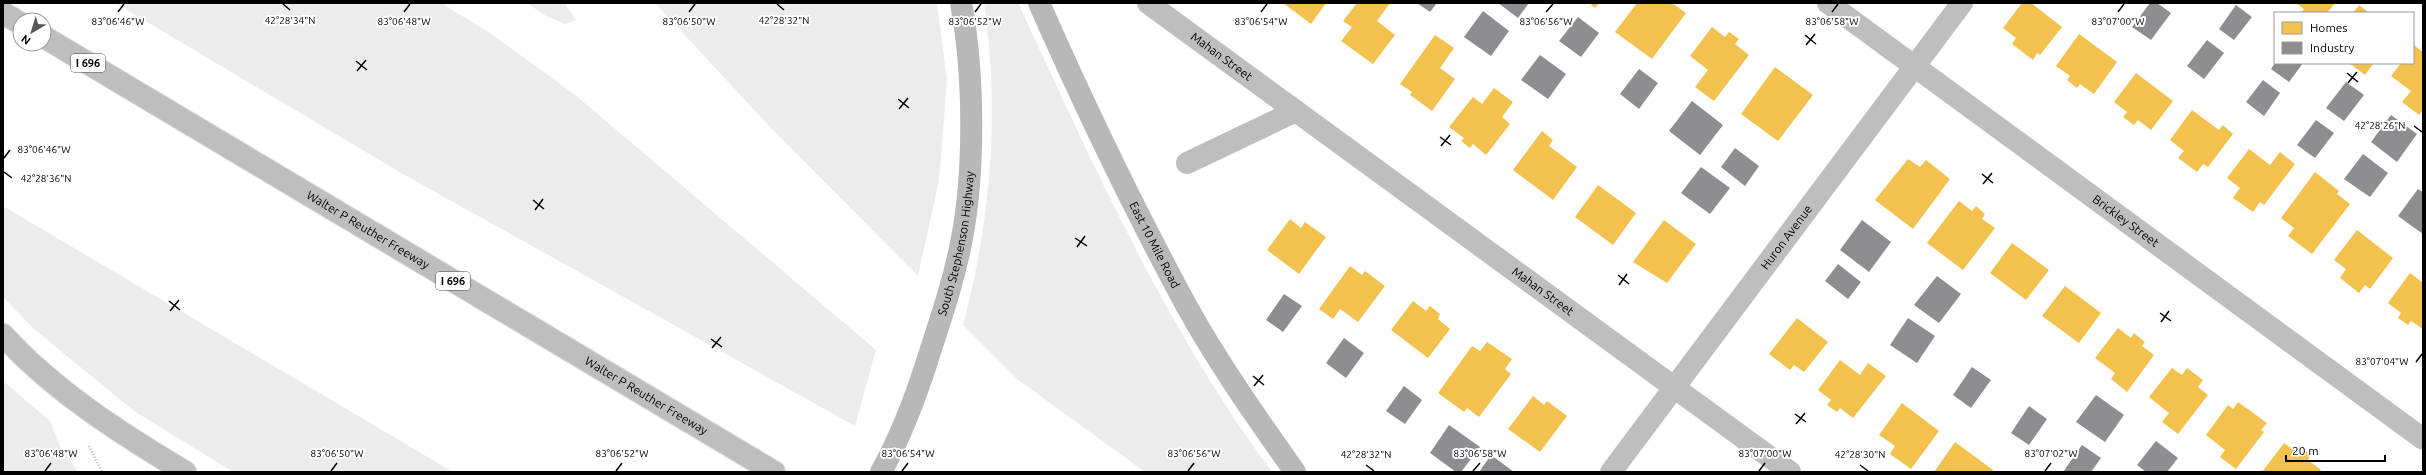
<svg xmlns="http://www.w3.org/2000/svg" width="2426" height="475" font-family="Ubuntu,sans-serif">
	<style>
		.green { fill: #ececec }
		.homes { fill: #f2c14e }
		.industry { fill: #8d8d92 }
		.lines { fill: none; stroke-linecap: round; stroke-linejoin: round }
		.highway-casing { stroke: #dbdbdb; stroke-width: 24 }
		.path { stroke: #b9b9b9; stroke-width: 2.5; stroke-dasharray: 1 2; stroke-linecap: butt }
		.street { stroke: #bebebe; stroke-width: 22 }
		.secondary { stroke: #b8b8b8; stroke-width: 22 }
		.highway { stroke: #bebebe; stroke-width: 22 }
		.ticks { fill: none; stroke: #000; stroke-width: 1.5 }
		.labels { text-anchor: middle; stroke-width: 4; stroke-linejoin: round; paint-order: stroke }
		.shield { fill: #fff; stroke: #4c4c4c; stroke-width: 1 }
		.shield-label { font-size: 11px; font-weight: bold; fill: #000 }
		.street-label { font-size: 12px; fill: #000; stroke: #fff }
		.ticks-label { font-size: 10px; text-anchor: middle; fill: #000; stroke: #fff; stroke-width: 4; stroke-linejoin: round; paint-order: stroke }
	</style>
	<rect width="100%" height="100%" fill="#fff"/>
	<g class="green">
		<polygon points="115,3 441,3 490,33 574,94 876,350 855,426 403,174"/>
		<polygon points="527,3 564,3 576,20 565,24 546,16"/>
		<polygon points="655,3 937,3 947,80 939,181 918,276 772,129"/>
		<path d="M 984,3 L 1018,3 C 1093,164 1165,328 1272,472 L 1145,472 L 1017,379 L 963,325 C 991,219 1000,112 984,3 Z"/>
		<polygon points="3,206 453,472 233,472 134,411 34,329 3,297"/>
		<polygon points="3,381 50,421 60,446 78,472 3,472"/>
	</g>
	<g class="homes">
		<polygon points="1283,3 1326,3 1311,24"/>
		<polygon points="1357,3 1390,3 1377,21 1395,35 1373,64 1341,41 1352,27 1343,21"/>
		<polygon points="1589,3 1599,3 1595,8"/>
		<polygon points="1637,3 1672,3 1686,13 1652,59 1615,32"/>
		<polygon points="2022,3 2031,3 2062,27 2040,55 2037,53 2033,60 2012,44 2016,38 2003,28"/>
		<polygon points="2296,3 2335,3 2327,13 2301,13 2304,9"/>
		<polygon points="2359,5 2369,13 2353,13"/>
		<polygon points="1712,27 1725,37 1729,32 1739,39 1735,44 1749,55 1714,101 1695,87 1708,70 1690,56"/>
		<polygon points="2079,34 2117,62 2094,94 2080,84 2077,88 2067,80 2070,76 2056,66"/>
		<polygon points="1435,35 1454,48 1440,68 1455,79 1432,111 1410,95 1412,92 1400,84"/>
		<polygon points="2414,45 2423,52 2423,110 2419,115 2402,102 2411,91 2391,76 2401,63 2413,63"/>
		<polygon points="2349,63 2374,63 2365,75"/>
		<polygon points="1775,67 1813,95 1778,141 1741,114"/>
		<polygon points="2136,73 2173,101 2151,130 2138,120 2134,125 2123,117 2127,112 2114,102"/>
		<polygon points="1494,88 1513,102 1502,117 1510,124 1486,155 1473,144 1470,148 1461,141 1464,138 1449,127 1473,97 1482,104"/>
		<polygon points="2192,110 2219,130 2223,125 2233,134 2208,167 2203,164 2197,172 2178,158 2184,151 2170,140"/>
		<polygon points="1542,131 1553,140 1549,146 1577,167 1553,200 1513,170"/>
		<polygon points="2249,149 2270,165 2280,152 2295,164 2264,205 2260,202 2253,212 2233,198 2240,188 2227,178"/>
		<polygon points="1908,159 1920,167 1926,160 1950,179 1913,229 1875,200"/>
		<polygon points="2315,172 2339,191 2337,194 2350,204 2312,254 2288,236 2294,228 2281,218"/>
		<polygon points="1598,185 1636,213 1613,245 1575,217"/>
		<polygon points="1959,201 1972,211 1976,206 1985,214 1982,219 1995,228 1963,270 1927,243"/>
		<polygon points="1290,219 1301,228 1305,222 1326,237 1299,274 1267,250"/>
		<polygon points="1664,220 1696,244 1667,283 1633,262"/>
		<polygon points="2357,230 2393,258 2370,289 2365,285 2359,293 2340,278 2346,269 2334,260"/>
		<polygon points="2012,243 2049,270 2026,300 1990,273"/>
		<polygon points="1350,266 1362,275 1365,271 1385,286 1358,322 1340,309 1333,319 1319,309"/>
		<polygon points="2410,273 2423,283 2423,329 2411,321 2408,325 2398,318 2401,313 2388,303"/>
		<polygon points="2065,286 2101,313 2079,343 2042,316"/>
		<polygon points="1413,301 1426,311 1430,306 1440,314 1438,319 1450,329 1428,358 1391,330"/>
		<polygon points="1797,318 1828,342 1804,372 1794,365 1790,370 1769,354"/>
		<polygon points="2118,328 2131,338 2134,333 2145,342 2142,346 2154,355 2127,392 2111,379 2115,373 2095,358"/>
		<polygon points="1487,342 1512,359 1505,369 1511,374 1479,417 1467,408 1464,412 1438,393 1472,346 1480,351"/>
		<polygon points="1840,360 1860,375 1868,363 1886,376 1853,418 1840,408 1837,412 1827,405 1831,400 1818,390"/>
		<polygon points="2172,368 2182,375 2187,368 2203,380 2198,387 2208,395 2178,434 2162,422 2169,413 2149,397"/>
		<polygon points="1533,396 1544,405 1547,401 1567,416 1540,452 1508,429"/>
		<polygon points="2238,402 2267,423 2261,430 2264,432 2236,469 2220,457 2225,450 2206,435 2228,405 2233,409"/>
		<polygon points="1902,403 1939,431 1911,469 1890,454 1895,446 1879,435"/>
		<polygon points="1955,442 1993,470 1992,472 1934,472"/>
		<polygon points="2284,443 2298,453 2301,448 2311,455 2308,460 2321,470 2319,472 2262,472"/>
	</g>
	<g class="industry">
		<polygon points="1417,3 1437,3 1430,12"/>
		<polygon points="1498,3 1529,3 1518,18"/>
		<polygon points="2150,3 2157,3 2171,13 2151,40 2132,27"/>
		<polygon points="2236,5 2252,17 2234,40 2219,29"/>
		<polygon points="1483,11 1509,31 1491,56 1464,37"/>
		<polygon points="1578,17 1599,33 1581,57 1559,41"/>
		<polygon points="2207,40 2224,53 2204,79 2187,66"/>
		<polygon points="1540,55 1566,74 1548,99 1521,80"/>
		<polygon points="2275,63 2303,63 2289,82 2271,69"/>
		<polygon points="1639,69 1658,83 1639,109 1620,94"/>
		<polygon points="2263,80 2280,93 2264,116 2246,102"/>
		<polygon points="2346,82 2364,95 2344,121 2326,108"/>
		<polygon points="1692,101 1723,125 1700,155 1669,131"/>
		<polygon points="2391,115 2417,134 2397,162 2371,142"/>
		<polygon points="2316,120 2334,133 2315,158 2297,145"/>
		<polygon points="1735,148 1759,166 1745,186 1721,167"/>
		<polygon points="2363,154 2388,173 2370,197 2344,179"/>
		<polygon points="1701,167 1730,188 1710,214 1681,193"/>
		<polygon points="2418,189 2423,192 2423,234 2398,216"/>
		<polygon points="1862,220 1891,242 1869,272 1840,250"/>
		<polygon points="1838,264 1861,282 1848,299 1825,281"/>
		<polygon points="1937,276 1961,294 1939,323 1914,305"/>
		<polygon points="1284,294 1302,306 1283,332 1266,320"/>
		<polygon points="1908,318 1935,336 1917,363 1890,345"/>
		<polygon points="1344,338 1364,353 1346,378 1326,363"/>
		<polygon points="1972,367 1991,380 1971,408 1953,395"/>
		<polygon points="1404,386 1422,400 1405,424 1386,411"/>
		<polygon points="2096,395 2124,415 2105,442 2076,422"/>
		<polygon points="2029,406 2047,419 2029,445 2011,433"/>
		<polygon points="1449,425 1480,447 1461,472 1456,472 1430,453"/>
		<polygon points="2156,441 2178,458 2167,472 2146,472 2137,465"/>
		<polygon points="2082,445 2101,458 2091,472 2063,472"/>
		<polygon points="1491,455 1514,472 1479,472"/>
	</g>
	<g class="lines">
		<defs>
			<g id="highway">
				<polyline points="3,13 20,23"/>
				<path id="s6" d="M 44,37 L 774,472"/>
				<path d="M 3,335 C 54,391 120,433 185,472"/>
			</g>
		</defs>
		<use href="#highway" class="highway-casing"/>
		<polyline class="path" points="89,446 102,472"/>
		<g class="street">
			<path id="s1" d="M 1148,3 L 1790,472"/>
			<path id="s2" d="M 1828,3 L 2423,439"/>
			<polyline points="1187,163 1296,111"/>
			<path id="s3" d="M 1611,472 L 1962,3"/>
		</g>
		<g class="secondary">
			<path id="s4" d="M 1039,3 C 1084,105 1133,207 1186,305 C 1218,363 1257,418 1295,472"/>
			<path id="s5" d="M 881,472 C 903,433 918,391 931,349 C 943,312 955,276 962,238 C 975,169 974,72 961,3"/>
		</g>
		<use href="#highway" class="highway"/>
	</g>
	<path class="ticks" d="M 283,4 L 290,10M 777,4 L 784,10M 118,12 L 124,4M 404,12 L 410,4M 689,12 L 695,4M 975,12 L 981,4M 1261,12 L 1267,4M 1546,12 L 1553,4M 1832,12 L 1838,4M 2118,12 L 2124,4M 1805,35 L 1816,44M 1806,45 L 1815,34M 356,61 L 367,70M 357,71 L 366,60M 2347,73 L 2358,82M 2348,83 L 2357,72M 898,99 L 909,108M 899,109 L 908,98M 2414,126 L 2422,132M 1440,137 L 1451,145M 1441,146 L 1450,135M 4,158 L 10,150M 4,172 L 12,178M 1982,174 L 1993,183M 1983,184 L 1992,173M 533,200 L 544,209M 535,210 L 543,199M 1075,238 L 1087,246M 1077,247 L 1085,236M 1618,275 L 1629,284M 1619,285 L 1627,274M 169,301 L 180,310M 170,311 L 179,300M 2160,313 L 2171,321M 2161,322 L 2169,311M 711,339 L 722,347M 712,348 L 721,337M 2416,362 L 2422,354M 1253,376 L 1264,385M 1254,386 L 1263,375M 1795,414 L 1806,422M 1796,424 L 1805,413M 1366,465 L 1374,471M 1860,465 L 1868,471M 45,471 L 51,463M 331,471 L 337,463M 616,471 L 622,463M 902,471 L 908,463M 1188,471 L 1194,463M 1473,471 L 1480,463M 1759,471 L 1765,463M 2045,471 L 2051,463"/>
	<g class="labels">
		<g class="shield">
			<rect x="71" y="54" width="34" height="18" rx="3"/>
			<rect x="436" y="272" width="34" height="18" rx="3"/>
		</g>
		<g class="shield-label">
			<text x="88" y="67">I 696</text>
			<text x="453" y="285">I 696</text>
		</g>
		<g class="street-label">
			<text dy="4" stroke="none"><textPath href="#s1" startOffset="91">Mahan Street</textPath></text>
			<text dy="4" stroke="none"><textPath href="#s2" startOffset="369">Brickley Street</textPath></text>
			<text dy="4" stroke="none"><textPath href="#s6" startOffset="377">Walter P Reuther Freeway</textPath></text>
			<text dy="4" stroke="none"><textPath href="#s3" startOffset="293">Huron Avenue</textPath></text>
			<text dy="4" stroke="none"><textPath href="#s5" startOffset="242">South Stephenson Highway</textPath></text>
			<text dy="4" stroke="none"><textPath href="#s4" startOffset="268">East 10 Mile Road</textPath></text>
			<text dy="4" stroke="none"><textPath href="#s1" startOffset="489">Mahan Street</textPath></text>
			<text dy="4" stroke="none"><textPath href="#s6" startOffset="701">Walter P Reuther Freeway</textPath></text>
		</g>
	</g>
	<g class="ticks-label">
		<text x="290" y="24">42°28'34"N</text>
		<text x="784" y="24">42°28'32"N</text>
		<text x="689" y="25">83°06'50"W</text>
		<text x="118" y="25">83°06'46"W</text>
		<text x="404" y="25">83°06'48"W</text>
		<text x="975" y="25">83°06'52"W</text>
		<text x="1261" y="25">83°06'54"W</text>
		<text x="1546" y="25">83°06'56"W</text>
		<text x="1832" y="25">83°06'58"W</text>
		<text x="2118" y="25">83°07'00"W</text>
		<text x="2380" y="129">42°28'26"N</text>
		<text x="44" y="153">83°06'46"W</text>
		<text x="46" y="182">42°28'36"N</text>
		<text x="2382" y="365">83°07'04"W</text>
		<text x="51" y="457">83°06'48"W</text>
		<text x="337" y="457">83°06'50"W</text>
		<text x="622" y="457">83°06'52"W</text>
		<text x="908" y="457">83°06'54"W</text>
		<text x="1194" y="457">83°06'56"W</text>
		<text x="1480" y="457">83°06'58"W</text>
		<text x="1765" y="457">83°07'00"W</text>
		<text x="2051" y="457">83°07'02"W</text>
		<text x="1366" y="458">42°28'32"N</text>
		<text x="1860" y="458">42°28'30"N</text>
	</g>
	<rect width="2426" height="475" fill="none" stroke="#000000" stroke-width="8"/>
	<rect x="2274" y="12" width="140" height="52" fill="#ffffff" stroke="#999999"/>
	<rect x="2282" y="22" width="20" height="12" fill="#f2c14e" stroke="#999999"/>
	<text x="2310" y="32" font-size="12" fill="#000000">Homes</text>
	<rect x="2282" y="42" width="20" height="12" fill="#8d8d92" stroke="#999999"/>
	<text x="2310" y="52" font-size="12" fill="#000000">Industry</text>
	<g transform="translate(32 32) rotate(218)"><circle r="19" fill="#ffffff" stroke="#999999"/>
	<path d="M0-3L7 15L0 10L-7 15Z" fill="#595959"/>
	<text y="-6" font-size="11" font-weight="bold" text-anchor="middle" fill="#000000">N</text>
	</g>
	<path d="M2286 455v6h99v-6" fill="none" stroke="#000000" stroke-width="2"/>
	<text x="2292" y="455" font-size="12" fill="#000000" stroke="#ffffff" stroke-width="3" paint-order="stroke">20 m</text>
</svg>
